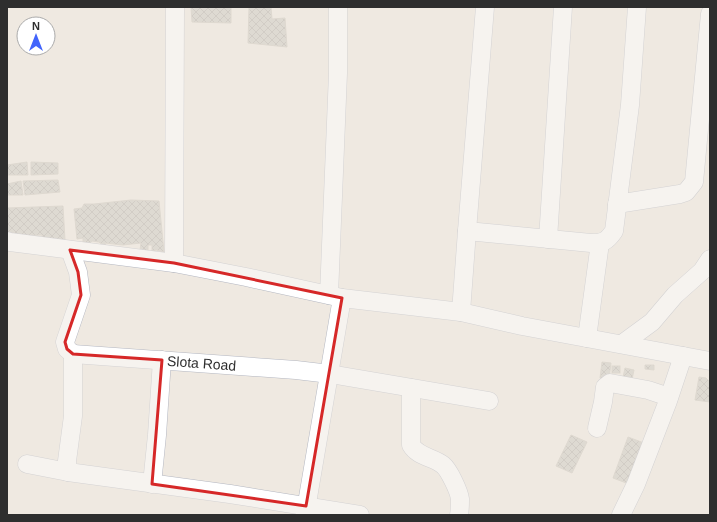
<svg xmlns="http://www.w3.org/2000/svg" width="717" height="522" font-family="Helvetica,sans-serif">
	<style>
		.building { fill: url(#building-cross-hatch); stroke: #cbc5ba }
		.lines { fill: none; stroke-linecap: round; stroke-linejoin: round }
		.minor-casing { stroke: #b4b7c1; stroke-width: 19 }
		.minor { stroke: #fff; stroke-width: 18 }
		.marked { fill: none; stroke: #d62828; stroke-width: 3; stroke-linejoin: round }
		.labels { text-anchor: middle; stroke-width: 4; stroke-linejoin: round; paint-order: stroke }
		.street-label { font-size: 14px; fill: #2e2e2e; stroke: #fff }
	</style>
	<defs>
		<pattern id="building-cross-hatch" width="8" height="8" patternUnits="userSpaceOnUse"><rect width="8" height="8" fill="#cbc7bf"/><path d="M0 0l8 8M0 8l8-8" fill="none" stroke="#afaba4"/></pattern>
	</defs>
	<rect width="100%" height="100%" fill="#efe9e1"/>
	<g class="building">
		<polygon points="191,7 231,7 231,23 192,22"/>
		<polygon points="249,7 271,7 272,19 285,18 287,47 248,43"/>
		<polygon points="27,162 28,175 7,175 7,165"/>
		<polygon points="31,162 58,163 58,174 31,175"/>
		<polygon points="58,180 60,192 25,195 23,181"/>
		<polygon points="21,181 23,195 7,195 7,184"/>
		<polygon points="131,200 159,201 164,252 156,250 152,252 152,245 148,245 148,252 140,250 141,243 123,245 105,243 106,248 99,242 92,241 86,247 83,243 83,238 77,239 74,209 82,208 84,204 94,204"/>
		<polygon points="63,206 65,240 43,240 42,235 7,236 7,208"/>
		<polygon points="602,362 611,363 609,379 600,378"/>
		<polygon points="645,365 654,365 654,370 645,369"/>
		<rect x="612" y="366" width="8" height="7"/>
		<polygon points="625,368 634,370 631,384 622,382"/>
		<polygon points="699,377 706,378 710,382 710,402 695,400"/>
		<polygon points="571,435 587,442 572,473 556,466"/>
		<polygon points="628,437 644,443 629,484 613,478"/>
	</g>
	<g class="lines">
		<defs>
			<g id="minor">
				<polyline points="617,204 680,194 686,192 694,182 710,14"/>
				<path d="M 467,231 L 591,243 C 604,243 607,241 614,231 L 630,105 L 637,7"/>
				<polyline points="548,239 563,7"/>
				<polyline points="7,241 10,242 174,263 246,277 342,298 461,312 522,326 710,361"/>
				<polyline points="70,250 78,272 81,295 65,342 67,349 73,354"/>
				<polyline points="174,263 175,7"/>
				<polyline points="329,295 338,73 338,7"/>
				<polyline points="461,312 467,231 485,7"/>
				<polyline points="587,338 600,243"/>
				<polyline points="622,344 652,322 675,295 702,271 710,259"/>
				<path id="s1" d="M 73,354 L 296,370 L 330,374 L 489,401"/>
				<polyline points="73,354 73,416 67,461 68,472 230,494 360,515"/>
				<path d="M 411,388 L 411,445 C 418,457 433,457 443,465 C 449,470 459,491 460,499 C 460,504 460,510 459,515"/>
				<polyline points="597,428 603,402 605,387 610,383 648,390 669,397"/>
				<polyline points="27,464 68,472"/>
				<polyline points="152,484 157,435 162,360"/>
				<polyline points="305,515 342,298"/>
				<polyline points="621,515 636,484 668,401 683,356"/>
			</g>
		</defs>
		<use href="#minor" class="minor-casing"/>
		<use href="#minor" class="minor"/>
	</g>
	<path d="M0 0H717V522H0ZM 70,250 L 174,263 L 342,298 L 306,506 L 152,484 L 162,360 L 73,354 L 67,349 L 65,342 L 81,295 L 78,272 Z" fill="#efe9e1" fill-opacity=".55" fill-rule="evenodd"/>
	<path class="marked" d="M 70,250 L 174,263 L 342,298 L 306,506 L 152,484 L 162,360 L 73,354 L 67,349 L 65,342 L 81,295 L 78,272 Z"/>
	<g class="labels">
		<g class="street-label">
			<text dy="5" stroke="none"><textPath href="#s1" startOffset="129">Slota Road</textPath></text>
		</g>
	</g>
	<rect width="717" height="522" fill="none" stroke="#2e2e2e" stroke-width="16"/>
	<g transform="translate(36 36)"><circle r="19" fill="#ffffff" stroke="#ababab"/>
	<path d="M0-3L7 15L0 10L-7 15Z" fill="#4264fb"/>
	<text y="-6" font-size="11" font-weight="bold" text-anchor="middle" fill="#2e2e2e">N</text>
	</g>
</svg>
